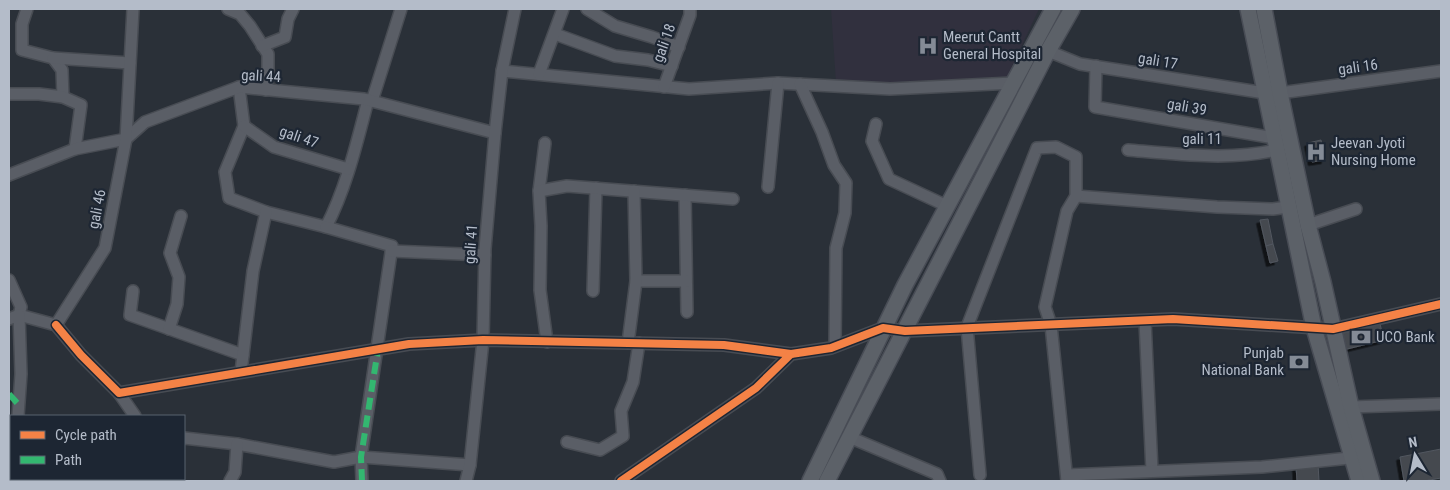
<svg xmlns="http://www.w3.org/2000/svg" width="1450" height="490" font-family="'Roboto Condensed',sans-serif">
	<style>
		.medical { fill: #31303e }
		.building { fill: #444950; stroke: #52575f; filter: url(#shadow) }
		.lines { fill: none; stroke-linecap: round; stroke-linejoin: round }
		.minor-casing { stroke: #484c53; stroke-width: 14 }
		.major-casing { stroke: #484c55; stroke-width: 18 }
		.minor { stroke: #5a5e66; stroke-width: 11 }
		.major { stroke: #5c6168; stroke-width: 15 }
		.quiet { stroke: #33b770; stroke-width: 6; stroke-dasharray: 12 6; stroke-linecap: butt }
		.cycleway-casing { stroke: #1d2633; stroke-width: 11 }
		.cycleway { stroke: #f48246; stroke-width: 8 }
		.labels { text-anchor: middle; stroke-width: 4.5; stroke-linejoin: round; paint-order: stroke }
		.poi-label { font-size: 15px; fill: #b4bcc9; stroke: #1d2633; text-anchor: start }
		.street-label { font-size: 15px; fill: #b4bcc9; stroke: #1d2633 }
	</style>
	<defs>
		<filter id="shadow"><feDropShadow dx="-3.5" dy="3.5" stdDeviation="0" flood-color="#0009"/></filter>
	</defs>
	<rect width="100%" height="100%" fill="#2a3038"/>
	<polygon class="medical" points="831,9 1039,9 1001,90 836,83"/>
	<g class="building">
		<polygon points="1321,140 1325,160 1312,162 1308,143"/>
		<polygon points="1268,219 1273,244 1266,246 1260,220"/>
		<polygon points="1273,244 1278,261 1270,263 1266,246"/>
		<polygon points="1380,324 1384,340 1343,350 1339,334"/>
		<polygon points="1441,449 1441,478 1424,481 1404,481 1400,457"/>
		<polygon points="1318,464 1319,481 1297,481 1296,466"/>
	</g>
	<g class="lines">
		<defs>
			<g id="minor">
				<polyline points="27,9 22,24 22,50 53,58 62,70 63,97"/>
				<polyline points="228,9 240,14 250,26 268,54 268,78 266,90"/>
				<polyline points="587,9 615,26 652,37 679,47"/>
				<polyline points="555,34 615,56 648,60 672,66"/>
				<polyline points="262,46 285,37 288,19 293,9"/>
				<polyline points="1048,51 1080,64 1265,93 1280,93 1441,71"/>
				<polyline points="53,58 130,63"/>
				<polyline points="1096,66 1095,107 1274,138"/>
				<polyline points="502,71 689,89 778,83 890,89 1013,83"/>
				<polyline points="539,74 563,9"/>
				<polyline points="800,84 822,132 834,165 846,183 845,213 836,248 835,346"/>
				<path d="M 239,87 L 244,126 L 225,172 L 229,198 L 266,212 L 326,227 C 346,189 357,142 368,100"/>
				<polyline points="664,87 690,15 690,9"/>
				<polyline points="9,94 39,94 63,97 81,105 75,149"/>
				<polyline points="372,101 401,9"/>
				<polyline points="876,124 872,141 889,179 947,206"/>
				<polyline points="244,126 274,147 348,169"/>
				<path d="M 1128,150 C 1174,154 1231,161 1276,150"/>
				<polyline points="9,175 75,149 126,139 145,122 239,87 364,99 495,133"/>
				<polyline points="768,187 778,83"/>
				<polyline points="539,191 545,143"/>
				<polyline points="685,195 687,312"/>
				<polyline points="1076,196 1217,207 1273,209 1288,207"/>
				<polyline points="1308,225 1356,209"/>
				<polyline points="326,227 392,246 361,457 362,481"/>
				<polyline points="391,251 485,255"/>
				<polyline points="9,280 21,307 19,315 56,325 105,248 126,139 133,9"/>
				<polyline points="636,281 686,281"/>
				<polyline points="133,291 130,315 243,355"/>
				<polyline points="593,291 596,188"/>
				<polyline points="9,319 19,315 21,374 18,416"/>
				<polyline points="1145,321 1152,471"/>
				<polyline points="56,325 81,355 119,393 409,344 483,340 724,345 791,354"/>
				<polyline points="169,329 177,304 179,277 170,253 181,216"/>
				<polyline points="547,342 540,290 541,226 539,191 567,186 733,199"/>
				<polyline points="628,343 636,281 634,191"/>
				<polyline points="241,372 253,271 266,212"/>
				<polyline points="119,393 135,416"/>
				<polyline points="1351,407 1441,404"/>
				<polyline points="849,437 937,474 940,481"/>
				<polyline points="184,438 237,444 334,462 361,457 470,465"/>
				<polyline points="567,442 600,450 623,436 621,411 633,382 639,343"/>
				<polyline points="980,475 967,327 1037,148 1056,147 1076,157 1076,196 1067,211 1045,307 1051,325 1067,481"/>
				<polyline points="1067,475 1262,467 1359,457"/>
				<polyline points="11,481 11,479"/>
				<polyline points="230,481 235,472 237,444"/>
				<polyline points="466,481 470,465 483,340 485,249 495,133 502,71 515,9"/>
				<polyline points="621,481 756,388 791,354 831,348 883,328 905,331 1173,319 1333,329 1441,304"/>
			</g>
			<g id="major">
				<polyline points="1248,9 1314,328 1359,481"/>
				<polyline points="1264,9 1280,93 1308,225 1323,282 1351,407 1372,481"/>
				<polyline points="810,481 905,285 1053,9"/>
				<polyline points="827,481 1048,51 1072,9"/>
			</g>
		</defs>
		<use href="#minor" class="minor-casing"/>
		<use href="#major" class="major-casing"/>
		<use href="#minor" class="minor"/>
		<use href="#major" class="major"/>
		<g class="quiet">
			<polyline points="9,394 19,405"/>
			<polyline points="362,481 361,457 378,349"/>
		</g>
		<defs>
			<g id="cycleway">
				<polyline points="56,325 81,355 119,393 409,344 483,340 724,345 791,354"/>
				<polyline points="621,481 756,388 791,354 831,348 883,328 905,331 1173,319 1333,329 1441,304"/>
			</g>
		</defs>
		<use href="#cycleway" class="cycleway-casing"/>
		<use href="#cycleway" class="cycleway"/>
	</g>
	<defs>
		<symbol id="hospital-bare" viewBox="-9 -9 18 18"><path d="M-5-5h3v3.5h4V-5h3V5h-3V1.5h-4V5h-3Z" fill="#848b96" stroke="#1d2633" stroke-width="2.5" paint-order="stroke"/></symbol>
		<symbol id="bank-bare" viewBox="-9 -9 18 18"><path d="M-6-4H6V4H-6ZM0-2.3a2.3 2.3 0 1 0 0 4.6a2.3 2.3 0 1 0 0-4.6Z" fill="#848b96" stroke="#1d2633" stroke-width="2.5" paint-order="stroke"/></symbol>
	</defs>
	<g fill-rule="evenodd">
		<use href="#hospital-bare" x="914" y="32" width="28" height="28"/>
		<use href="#hospital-bare" x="1302" y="138" width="28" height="28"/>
		<use href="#bank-bare" x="1347" y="323" width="28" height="28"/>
		<use href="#bank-bare" x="1285" y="348" width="28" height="28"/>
	</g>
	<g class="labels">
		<g class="poi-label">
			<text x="943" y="42">Meerut Cantt<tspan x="943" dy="17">General Hospital</tspan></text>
			<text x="1331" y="148">Jeevan Jyoti<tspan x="1331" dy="17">Nursing Home</tspan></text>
			<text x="1376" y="342">UCO Bank</text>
			<text x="1284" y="358" text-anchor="end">Punjab<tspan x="1284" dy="17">National Bank</tspan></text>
		</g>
		<g class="street-label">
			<text transform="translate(664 43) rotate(-70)" y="5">gali 18</text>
			<text transform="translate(1158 61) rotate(9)" y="5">gali 17</text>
			<text transform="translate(1358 67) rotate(-8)" y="5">gali 16</text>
			<text transform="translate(261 76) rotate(3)" y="5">gali 44</text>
			<text transform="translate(1187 107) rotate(10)" y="5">gali 39</text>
			<text transform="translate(299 137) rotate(19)" y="5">gali 47</text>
			<text x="1202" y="144">gali 11</text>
			<text transform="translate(97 209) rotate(-79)" y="5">gali 46</text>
			<text transform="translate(471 244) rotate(-86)" y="5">gali 41</text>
		</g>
	</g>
	<rect width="1450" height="490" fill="none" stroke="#b4bcc9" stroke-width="20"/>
	<rect x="10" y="415" width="175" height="65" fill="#1d2633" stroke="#59626f"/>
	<rect x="20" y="431" width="25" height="8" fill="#f48246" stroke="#59626f"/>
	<text x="55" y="440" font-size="15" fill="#b4bcc9">Cycle path</text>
	<rect x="20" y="456" width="25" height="8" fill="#33b770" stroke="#59626f"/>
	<text x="55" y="465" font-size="15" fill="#b4bcc9">Path</text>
	<g transform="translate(1415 455) rotate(350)" stroke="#1d2633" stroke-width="4" paint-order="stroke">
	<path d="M0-4L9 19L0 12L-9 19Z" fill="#b4bcc9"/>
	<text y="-8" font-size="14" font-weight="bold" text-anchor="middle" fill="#b4bcc9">N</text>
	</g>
</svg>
